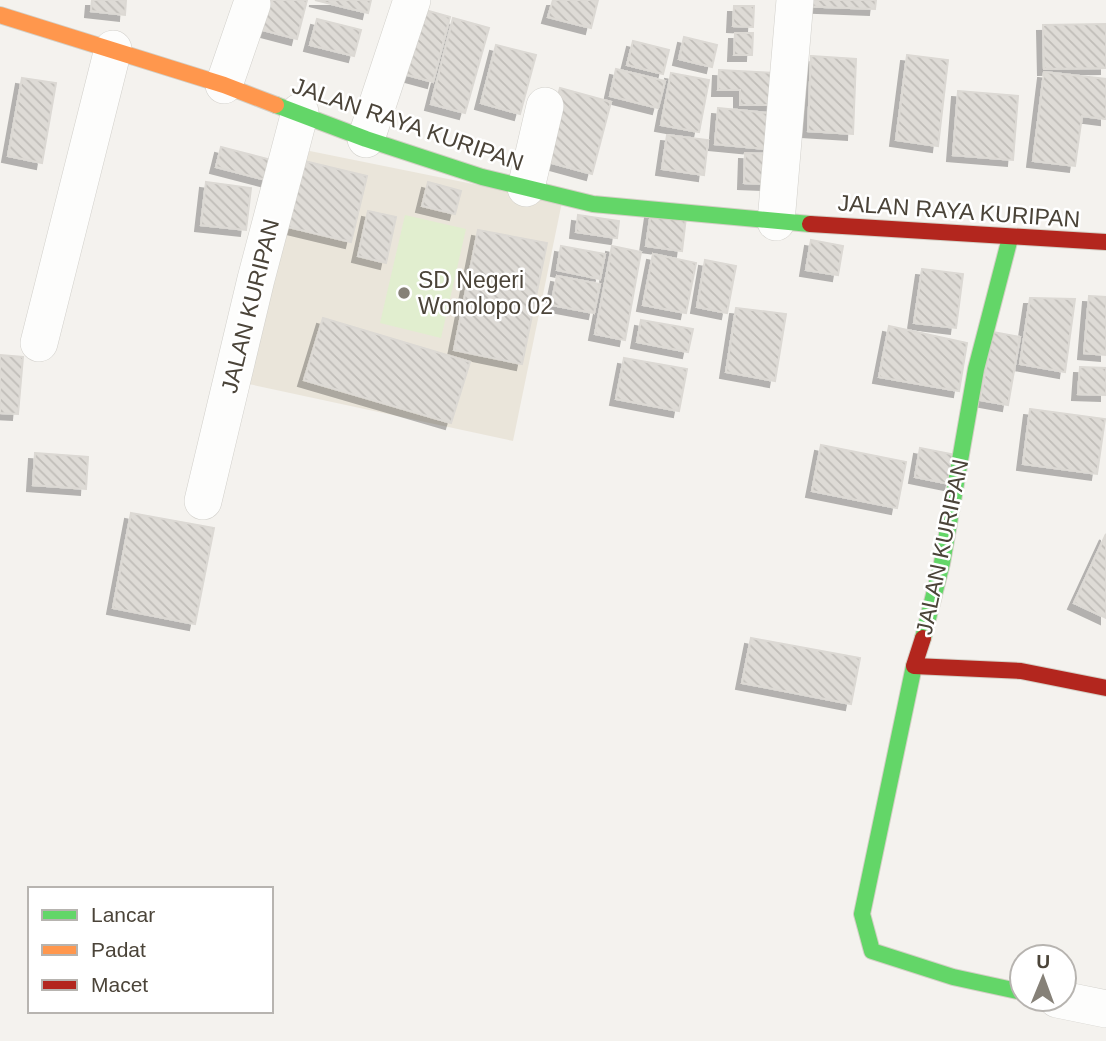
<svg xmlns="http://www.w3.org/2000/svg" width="1106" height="1041" font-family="Helvetica,sans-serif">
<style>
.education{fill:#eae5da}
.garden{fill:#e1eecf}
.building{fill:url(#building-back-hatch);stroke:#dcd9d4;stroke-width:2;filter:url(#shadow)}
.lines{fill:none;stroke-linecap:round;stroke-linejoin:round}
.street-casing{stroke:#d2d0cb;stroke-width:38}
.fast-casing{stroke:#d3cfc5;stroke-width:18}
.slow-casing{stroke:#d3cfc5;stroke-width:18}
.jam-casing{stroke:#d3cfc5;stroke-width:18}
.street{stroke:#fdfdfc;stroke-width:37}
.fast{stroke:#63d668;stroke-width:16}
.slow{stroke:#ff974d;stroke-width:16}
.jam{stroke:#b3261e;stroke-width:16}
.poi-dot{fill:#868178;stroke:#fff;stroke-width:2.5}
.labels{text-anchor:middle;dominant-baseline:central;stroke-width:5;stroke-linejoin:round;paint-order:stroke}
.street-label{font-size:23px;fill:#4b4439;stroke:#fff}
.poi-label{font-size:23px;fill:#4b4439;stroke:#fff;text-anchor:start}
</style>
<defs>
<pattern id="building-back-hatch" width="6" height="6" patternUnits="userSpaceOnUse" patternTransform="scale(1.75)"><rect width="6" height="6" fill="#dedbd6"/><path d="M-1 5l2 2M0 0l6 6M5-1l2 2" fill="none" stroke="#c0bdb8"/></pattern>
<filter id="shadow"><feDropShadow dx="-6" dy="6" stdDeviation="0" flood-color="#0004"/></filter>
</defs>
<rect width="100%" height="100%" fill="#f4f2ee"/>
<path class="education" d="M295,148L562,202L513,441L244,383Z"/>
<path class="garden" d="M405,215L466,229L441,338L380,323Z"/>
<path class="building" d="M92,0H126L125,15L91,11Z
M267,0H307L297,39L259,29Z
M315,0H371L368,13Z
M553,0H598L591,28L548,17Z
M799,0H876L875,9L798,6Z
M734,6H754L753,27L733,26Z
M418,8L450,17L433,82L400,73Z
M453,18L489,28L465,113L431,104Z
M317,19L361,30L354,56L310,45Z
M1106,24V68L1044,69L1043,25Z
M735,33H753L752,55H734Z
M684,37L717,45L712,67L679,59Z
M633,41L669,50L663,74L627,65Z
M496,45L536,55L520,114L481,103Z
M907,55L948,60L938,146L896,140Z
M811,56L856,59L853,134L808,131Z
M616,69L665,81L658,108L610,96Z
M719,70L774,73L773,105H740V90H718Z
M1044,72L1106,79V119L1082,116L1075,166L1033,161Z
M671,73L709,80L699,132L661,125Z
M22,78L56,83L42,163L8,156Z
M560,88L611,102L592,174L541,160Z
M958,91L1018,96L1013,160L953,155Z
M718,108L778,114L775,150L715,144Z
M667,135L708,140L704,175L662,169Z
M221,147L275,161L270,181L216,167Z
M745,153L768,154L767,184L744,183Z
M300,160L367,176L351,242L284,226Z
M206,182L251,188L246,230L201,225Z
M428,182L461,191L455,214L422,206Z
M368,211L396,217L386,263L358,256Z
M651,212L686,217L682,251L646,246Z
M578,215L619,221L617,238L576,232Z
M478,230L547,243L522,364L454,350Z
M811,240L843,246L838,275L806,270Z
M561,246L605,254L600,279L557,270Z
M612,246L641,252L625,340L595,334Z
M653,254L696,263L686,313L643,305Z
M705,260L736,266L727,313L697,307Z
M922,269L963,274L956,328L914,323Z
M557,276L600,284L594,313L551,305Z
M1089,296L1106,297V355L1084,353Z
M1030,298L1075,299L1065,372L1020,364Z
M736,308L786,314L775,381L726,372Z
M323,318L470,362L451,423L304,380Z
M641,320L693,329L688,352L637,342Z
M889,326L967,343L959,391L879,377Z
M993,332L1020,337L1008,405L980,400Z
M0,355L23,357L18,414L0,413Z
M624,358L687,369L679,411L616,399Z
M1080,367L1106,368V395L1078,394Z
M1030,409L1105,419L1097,474L1023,464Z
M821,445L906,462L897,508L812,491Z
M920,448L956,455L950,484L915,477Z
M35,453L88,457L86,489L33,485Z
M131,513L214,528L195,624L113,608Z
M1106,534V618L1074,603Z
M751,638L860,658L851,704L742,683Z"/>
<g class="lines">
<defs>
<path id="street" d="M224,85L252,4
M366,139L412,0
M526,188L545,106
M776,222L795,0
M39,343L113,49
M203,501L256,279L300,112
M1057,999L1106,1009"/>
<path id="fast" d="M276,105L366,139L482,177L593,204L810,224
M923,638L942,563L976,369L1010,238
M914,666L862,914L872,951L953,977L1022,992"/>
<path id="slow" d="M0,15L224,85L276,105"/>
<path id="jam" d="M810,224L1106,242
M923,638L914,666L1021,671L1106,688"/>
</defs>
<use href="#street" class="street-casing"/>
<use href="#fast" class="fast-casing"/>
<use href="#slow" class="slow-casing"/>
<use href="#jam" class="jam-casing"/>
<use href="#street" class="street"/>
<use href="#fast" class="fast"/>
<use href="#slow" class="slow"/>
<use href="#jam" class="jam"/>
</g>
<circle class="poi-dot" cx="404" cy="293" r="7"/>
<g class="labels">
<g class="street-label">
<text transform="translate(408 124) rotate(19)">JALAN RAYA KURIPAN</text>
<text transform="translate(959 211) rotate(4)">JALAN RAYA KURIPAN</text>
<text transform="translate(250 306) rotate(-76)">JALAN KURIPAN</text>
<text transform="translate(942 547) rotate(-78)">JALAN KURIPAN</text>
</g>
<g class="poi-label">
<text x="418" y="280">SD Negeri<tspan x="418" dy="26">Wonolopo 02</tspan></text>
</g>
</g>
<rect x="28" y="887" width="245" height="126" fill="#ffffff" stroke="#b7b4b0" stroke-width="2"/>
<rect x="42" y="910" width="35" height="10" fill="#63d668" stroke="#b7b4b0" stroke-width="2"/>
<text x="91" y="922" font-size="21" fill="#4b4439">Lancar</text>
<rect x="42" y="945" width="35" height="10" fill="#ff974d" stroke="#b7b4b0" stroke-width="2"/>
<text x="91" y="957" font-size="21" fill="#4b4439">Padat</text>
<rect x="42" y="980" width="35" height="10" fill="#b3261e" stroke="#b7b4b0" stroke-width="2"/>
<text x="91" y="992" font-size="21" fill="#4b4439">Macet</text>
<g transform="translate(1043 978) rotate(1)"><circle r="33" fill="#ffffff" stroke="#b7b4b0" stroke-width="2"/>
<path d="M0-5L12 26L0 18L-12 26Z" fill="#868178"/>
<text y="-10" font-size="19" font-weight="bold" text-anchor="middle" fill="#4b4439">U</text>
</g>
</svg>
